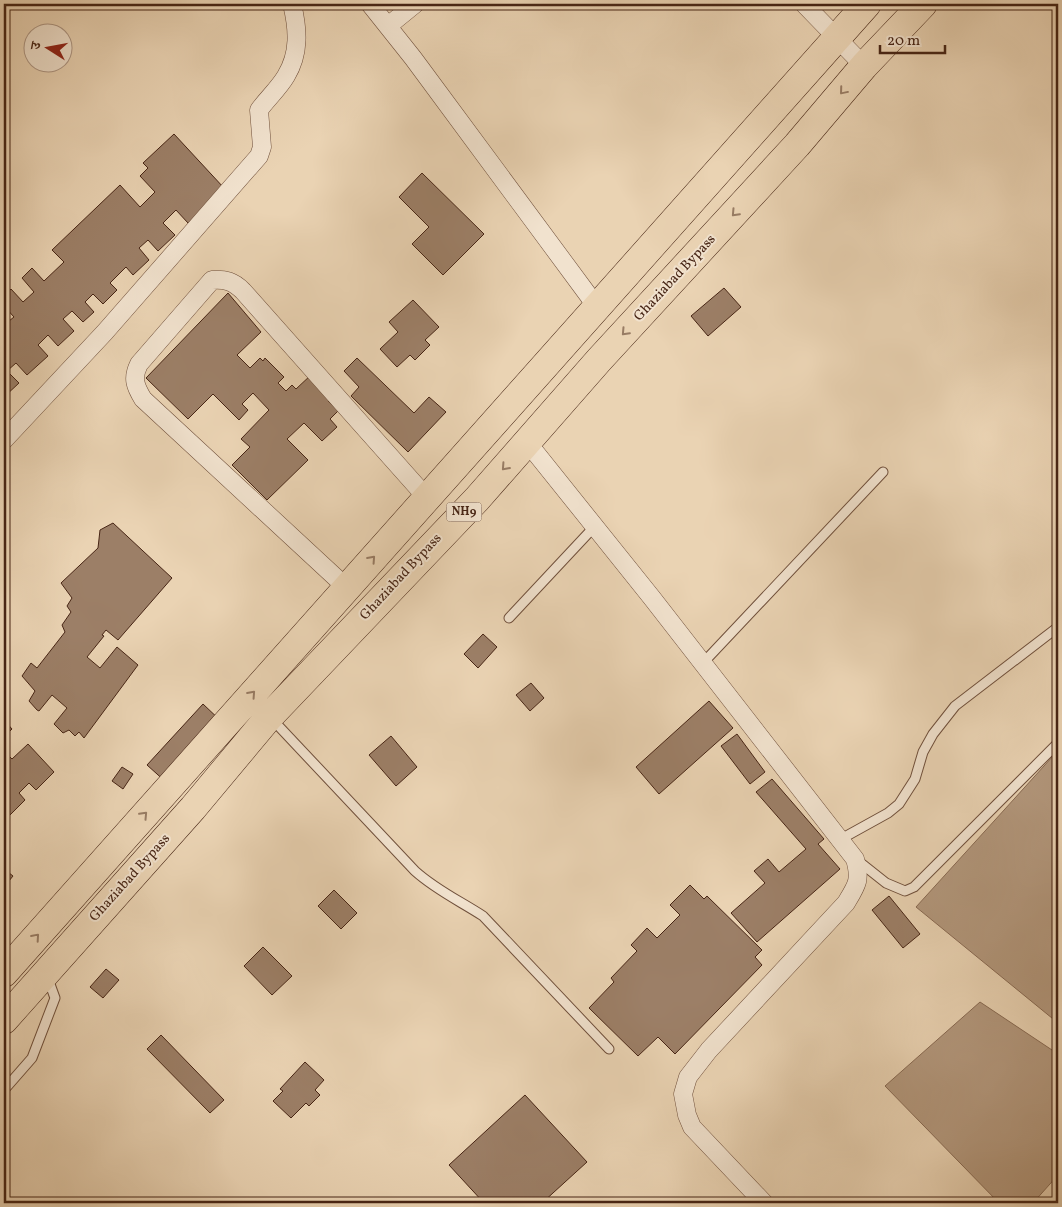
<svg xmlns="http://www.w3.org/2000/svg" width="1062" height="1207" font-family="Vollkorn,'Noto Serif Devanagari',serif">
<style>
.water{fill:#b3987d;stroke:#886a53}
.building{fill:#9c7f67;stroke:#472515}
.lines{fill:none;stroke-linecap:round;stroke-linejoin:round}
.service-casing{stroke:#70503c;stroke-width:11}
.minor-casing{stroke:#70503c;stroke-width:19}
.trunk-casing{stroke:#472515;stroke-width:29}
.service{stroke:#f1e2ce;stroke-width:9}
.minor{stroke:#f1e2ce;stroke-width:18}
.trunk{stroke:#ead3b3;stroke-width:28}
.oneway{stroke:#987c64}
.labels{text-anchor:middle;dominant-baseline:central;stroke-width:4;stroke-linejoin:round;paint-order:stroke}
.shield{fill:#f1e2ce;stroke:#7a5e4c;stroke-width:1}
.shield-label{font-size:12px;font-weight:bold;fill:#472515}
.street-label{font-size:14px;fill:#472515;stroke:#f1e2ce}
</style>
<rect width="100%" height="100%" fill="#ead3b3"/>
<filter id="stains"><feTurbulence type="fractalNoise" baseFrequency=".004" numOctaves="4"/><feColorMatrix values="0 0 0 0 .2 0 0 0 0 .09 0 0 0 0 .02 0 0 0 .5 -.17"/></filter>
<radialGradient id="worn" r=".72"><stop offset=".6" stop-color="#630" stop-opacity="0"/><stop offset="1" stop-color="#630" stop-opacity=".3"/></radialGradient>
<path class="water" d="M1054,755L1058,759V1023L916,907Z
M980,1002L1058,1054V1175L1033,1203H999L885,1086Z"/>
<path class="building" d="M174,134L224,188L188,223L176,210L163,223L175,235L158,251L148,240L139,248L149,260L133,275L126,267L110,283L117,290L103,304L93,294L85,302L94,312L83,322L72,311L63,319L74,331L58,346L48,335L38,345L48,356L27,375L16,363L7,371L19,383L4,397V325L14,317L4,306V296L11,289L23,302L34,292L22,278L32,268L44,281L64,262L52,250L120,185L140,207L155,192L140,176L148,168L143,163Z
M422,173L484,234L443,275L412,244L429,227L399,197Z
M724,288L741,307L708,336L691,316Z
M228,293L261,332L237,355L250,368L260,358L263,361L265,358L284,377L278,383L286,391L292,385L296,389L312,374L334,396L328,401L338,411L330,419L337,427L322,441L304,423L287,439L308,460L267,500L232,465L250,447L241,439L269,410L253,393L242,404L248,410L239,420L213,394L188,419L146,378Z
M413,300L439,327L425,340L430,345L415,360L410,355L397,367L380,349L398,332L389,322Z
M357,358L414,413L429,397L446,412L408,452L351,396L359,387L344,371Z
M113,523L172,578L118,640L106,630L102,635L104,636L87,657L100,668L117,647L138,665L84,738L79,732L75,736L69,730L63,733L54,724L67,708L52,695L39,711L37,710L29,701L35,691L22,676L31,663L37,668L65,632L62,625L71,612L67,606L72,598L61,583L98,548L100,530Z
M483,634L497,647L478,668L464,654Z
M531,683L544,698L530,711L516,695Z
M709,701L733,728L659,794L636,767Z
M203,704L223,723L167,783L147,765Z
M4,720L12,729L4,737Z
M737,734L765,772L750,784L721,746Z
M391,736L417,767L396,786L369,755Z
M28,744L54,772L36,790L29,783L19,793L25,800L4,821V751L12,759Z
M122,767L133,774L123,789L112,781Z
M772,779L824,839L818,844L840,869L757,942L731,913L765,883L754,871L768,859L779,872L806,849L756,792Z
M4,869L13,876L4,887Z
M690,885L704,899L707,896L762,950L755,957L762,965L675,1054L658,1037L638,1056L589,1008L614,982L611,978L637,951L631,945L647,928L657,938L680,915L670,905Z
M334,890L357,913L341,929L318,906Z
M889,896L920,934L903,948L872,910Z
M263,947L292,976L272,995L244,966Z
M106,969L119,980L103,998L90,987Z
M161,1035L224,1100L210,1113L147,1049Z
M305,1062L324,1080L315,1090L320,1095L309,1106L306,1103L291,1118L273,1101L283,1091L280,1089Z
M525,1095L587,1162L542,1203H484L449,1165Z"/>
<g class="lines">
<defs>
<path id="service" d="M509,618L595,526
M703,663L883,472
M271,718L415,871C436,890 460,901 483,916L609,1049
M841,839L888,813L899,804L915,779L923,752L933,734L955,706L1058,627
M857,860L886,883L905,891L914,887L1058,743
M4,1090L32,1058L55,998L47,976"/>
<path id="minor" d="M370,4L413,58L597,307
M804,4L864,66
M388,26L415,4
M4,440L105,332L259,156L262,147L259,110C267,99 279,88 286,76C300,53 298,29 292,4
M527,442L652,598L855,859C861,880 857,885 846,903L709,1050L688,1077L683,1094L687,1115L692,1127L764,1203
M347,588L143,399C135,386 132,378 139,364L212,280C225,279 233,281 243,291L427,498"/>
<path id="trunk" d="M4,973L867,4
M4,1020L193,808L269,717L477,499L599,360L797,145L864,66L923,4"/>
</defs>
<use href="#service" class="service-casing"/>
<use href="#minor" class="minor-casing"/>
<use href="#trunk" class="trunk-casing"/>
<use href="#service" class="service"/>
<use href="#minor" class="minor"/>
<use href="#trunk" class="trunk"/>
</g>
<defs><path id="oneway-chevron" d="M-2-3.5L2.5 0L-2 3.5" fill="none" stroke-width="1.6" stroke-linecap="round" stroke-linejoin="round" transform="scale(1.25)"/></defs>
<g class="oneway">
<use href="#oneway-chevron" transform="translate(843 91) rotate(130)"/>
<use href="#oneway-chevron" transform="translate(735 213) rotate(133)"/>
<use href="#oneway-chevron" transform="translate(625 332) rotate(133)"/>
<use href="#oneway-chevron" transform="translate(505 467) rotate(132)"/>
<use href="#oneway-chevron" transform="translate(372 559) rotate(-48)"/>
<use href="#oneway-chevron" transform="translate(252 694) rotate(-48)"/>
<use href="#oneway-chevron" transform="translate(144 815) rotate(-47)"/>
<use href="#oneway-chevron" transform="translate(36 937) rotate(-49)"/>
</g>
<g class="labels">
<rect class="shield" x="446.5" y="502.5" width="35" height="19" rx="4"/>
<g class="shield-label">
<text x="464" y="512">NH9</text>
</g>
<g class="street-label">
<text transform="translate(675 278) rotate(-47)">Ghaziabad Bypass</text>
<text transform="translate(401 577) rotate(-47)">Ghaziabad Bypass</text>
<text transform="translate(130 878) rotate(-48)">Ghaziabad Bypass</text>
</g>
</g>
<rect width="1062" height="1207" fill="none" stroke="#ead3b3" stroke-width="20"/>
<rect x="5" y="5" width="1052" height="1197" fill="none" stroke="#472515" stroke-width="2.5"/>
<rect x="10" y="10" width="1042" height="1187" fill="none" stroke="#472515"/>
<g transform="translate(48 48) rotate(281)"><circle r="24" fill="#f1e2ce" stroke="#ad9684"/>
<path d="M0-4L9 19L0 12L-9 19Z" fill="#8f2418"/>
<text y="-8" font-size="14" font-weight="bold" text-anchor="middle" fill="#472515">उ</text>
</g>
<path d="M880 45v8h65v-8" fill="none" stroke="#472515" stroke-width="2.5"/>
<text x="887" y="45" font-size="15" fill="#472515" stroke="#f1e2ce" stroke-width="4" paint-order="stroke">20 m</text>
<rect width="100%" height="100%" filter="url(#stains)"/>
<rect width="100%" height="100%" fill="url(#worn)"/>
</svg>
